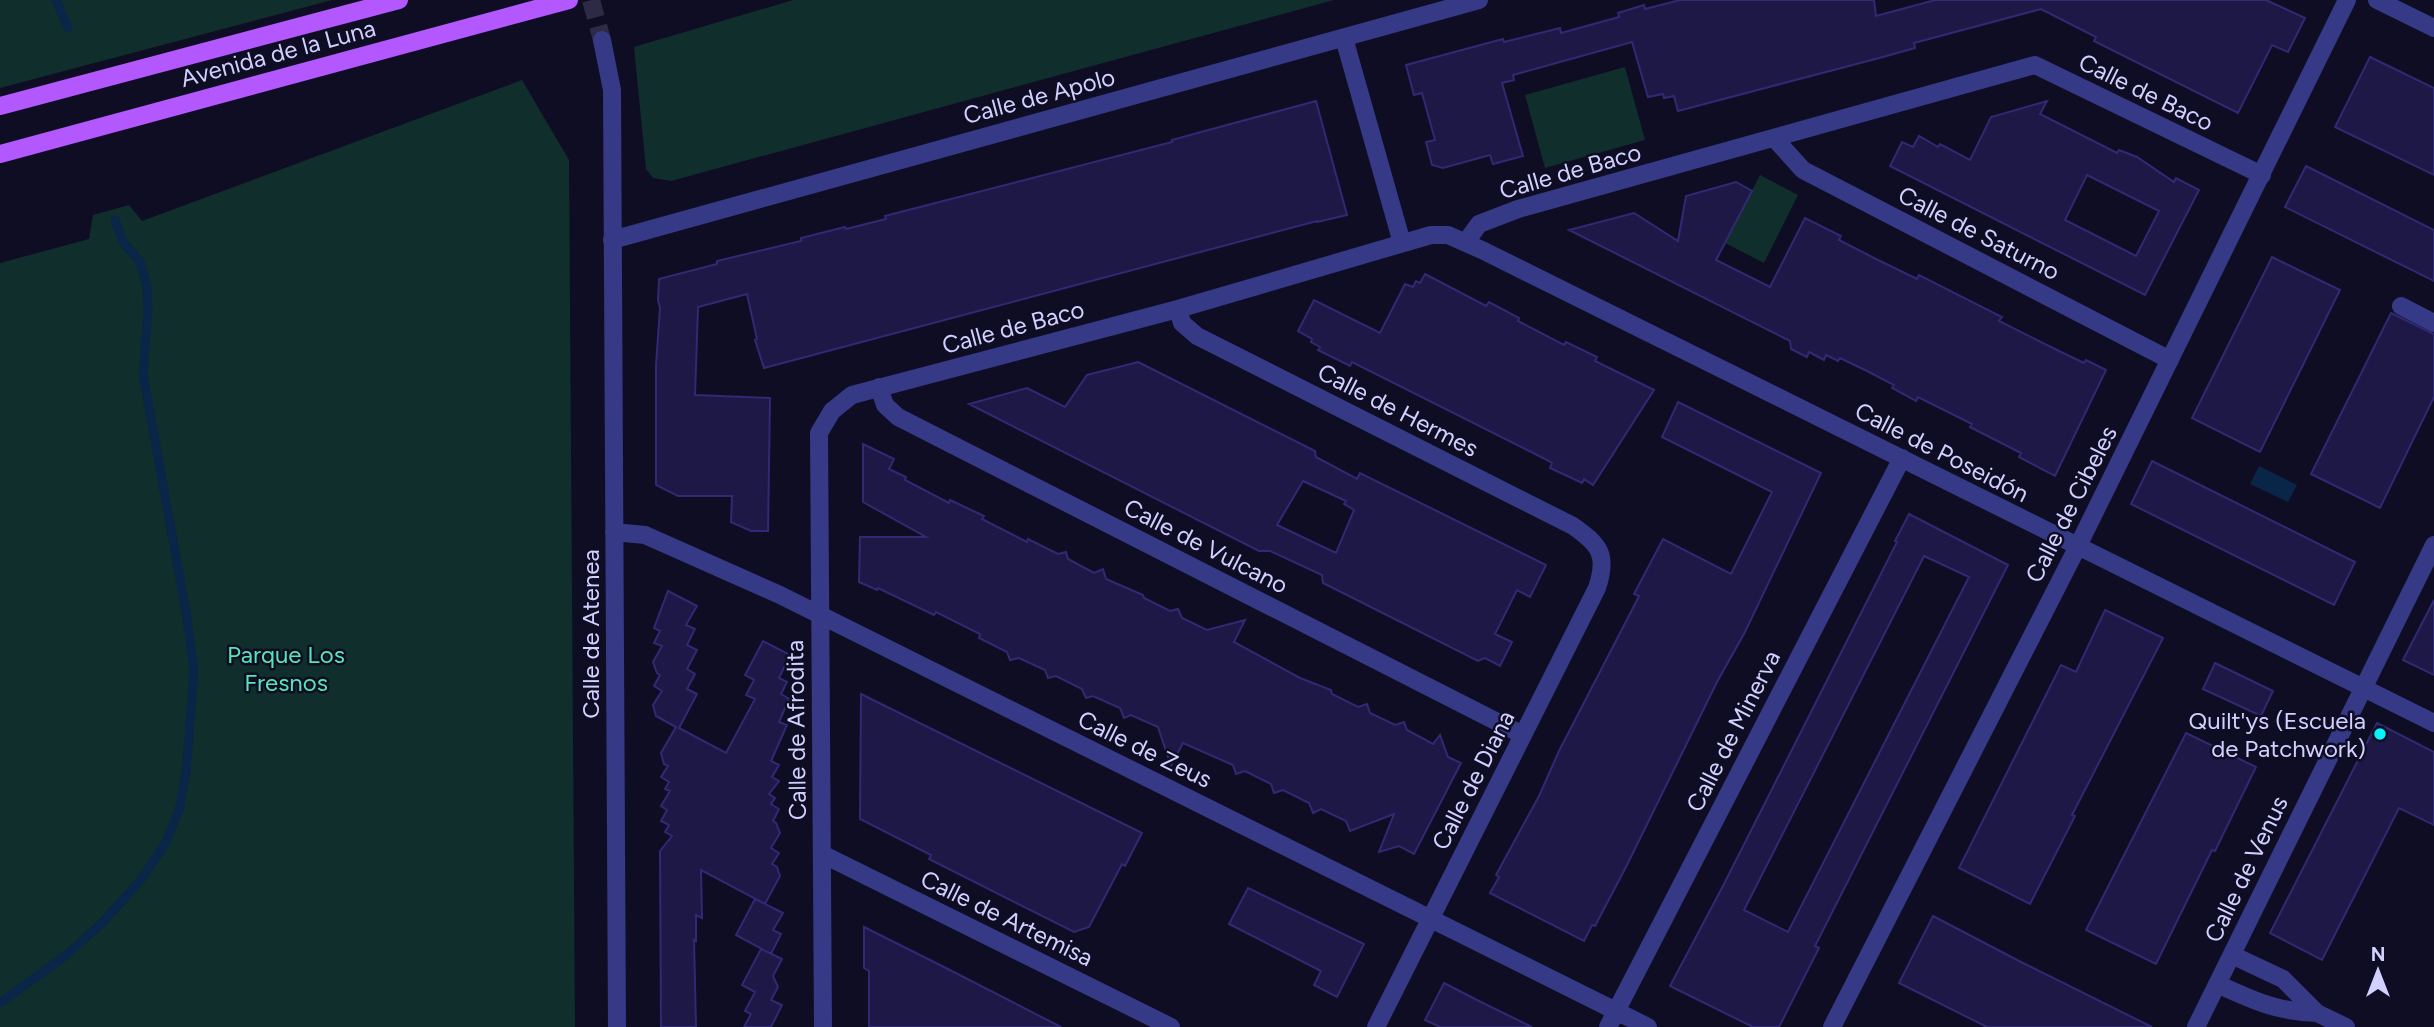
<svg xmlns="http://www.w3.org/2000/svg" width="2434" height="1027" font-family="Figtree,sans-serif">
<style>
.green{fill:#102e2b}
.water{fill:#092547}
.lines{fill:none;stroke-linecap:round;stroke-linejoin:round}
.stream{stroke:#092547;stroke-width:9}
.building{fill:#1e1846;stroke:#312973;stroke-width:2;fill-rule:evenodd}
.minor-tunnel{stroke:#2c2a45;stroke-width:18;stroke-dasharray:18 9;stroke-linecap:butt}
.minor{stroke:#353986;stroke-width:18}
.major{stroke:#b357ff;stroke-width:18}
.poi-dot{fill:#00f6fb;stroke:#0f0d24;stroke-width:2.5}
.labels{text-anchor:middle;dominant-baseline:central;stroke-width:5;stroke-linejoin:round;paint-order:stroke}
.street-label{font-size:24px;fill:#d1d0ff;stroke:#0f0d24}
.park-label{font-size:24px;fill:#55e6b6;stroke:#0f0d24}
.poi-label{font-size:24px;fill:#d1d0ff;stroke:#0f0d24;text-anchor:end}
</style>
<rect width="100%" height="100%" fill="#0f0d24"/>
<path class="green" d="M0,0H332L0,88Z
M793,0H1334L671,181L653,178L646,169L634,47Z
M1625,67L1645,140L1545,168L1525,95Z
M522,80L569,160L575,1027H0V263L89,239L93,215L129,205L142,221Z
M1760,175L1798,195L1764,263L1725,243Z"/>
<path class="water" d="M2259,466L2297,485L2288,502L2250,484Z"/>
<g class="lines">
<path class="stream" d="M56,0L68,28
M0,1003L65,956L102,923L139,882L165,844L179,810L186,772L194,672L187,618L143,374L148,311L147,287L140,262L123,242L115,220"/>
</g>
<path class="building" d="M1680,0H1874L1876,16L1935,0H2266L2305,18L2288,52L2272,45L2238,113L2094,41L2096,37L2041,9L1914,43L1915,48L1883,57L1678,111L1674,96L1664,98L1663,94L1648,97L1632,42L1513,75L1514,80L1502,83L1523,156L1493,164L1490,155L1443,168L1432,165L1426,142L1435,140L1422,93L1414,95L1406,65L1503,39L1504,42L1560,28L1561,33L1619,17L1618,13L1644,5L1645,9Z
M2370,57L2434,88V175L2335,127Z
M1316,101L1347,215L1317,222V221L764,368L755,340L757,339L747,294L698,307L695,395L770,398L768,531H751L731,522L732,496H678L656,485V365L660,308L658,300L659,279L717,264V261L801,241V238L845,227L846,229L886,219L885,216L1172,142V140L1201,132Z
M2047,101L2040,114L2117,153L2119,150L2137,157L2174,182L2176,178L2199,190L2145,295L1890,166L1902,142L1913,147L1919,136L1938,147L1940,144L1970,160L1991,117ZM2087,175L2159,211L2136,256L2065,220Z
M2306,166L2434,230V281L2285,207Z
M1736,182L1752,191L1716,260L1770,287L1805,218L1841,236L1839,240L1878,260L1917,279L1919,275L2002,317L1999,321L2061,352L2084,363L2086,360L2106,370L2055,476L2019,457L2021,453L1970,427L1972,424L1918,397L1916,401L1892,388L1894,385L1867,371L1840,358L1838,361L1826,355L1824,360L1809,352L1807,357L1791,349L1790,341L1569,230L1634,213L1678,241L1686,196Z
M2272,257L2340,290L2260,452L2192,418Z
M1425,274L1486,306L1489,302L1519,318L1518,321L1564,345L1566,342L1597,357L1595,361L1654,390L1593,485L1584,479L1582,483L1550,468L1552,463L1543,458L1352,362L1350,366L1318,350L1320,347L1311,342L1312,339L1298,331L1314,300L1380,333L1405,284L1413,287L1416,281L1420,283Z
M2391,313L2434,334V397L2380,508L2311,474Z
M1138,362L1315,451L1316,457L1357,479L1360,473L1546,565L1530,597L1517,590L1495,634L1512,642L1500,666L1485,658L1478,661L1323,583L1322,575L1270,551H1259L969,404L1027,388L1065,407L1087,375ZM1303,481L1346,501L1344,504L1354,510L1336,553L1277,525Z
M1678,402L1821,473L1745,632L1717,682L1627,865L1595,926L1592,925L1584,941L1490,893L1499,877L1496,875L1539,796L1559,751L1634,606L1639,596L1634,594L1663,539L1731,574L1772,492L1662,437Z
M863,444L894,459L889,469L906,477L905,480L949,503L950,500L984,516L982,519L1027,542L1028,539L1058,554L1066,552L1068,559L1094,573L1103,569L1106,579L1143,595L1144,598L1170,611L1178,609L1182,618L1207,630L1245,620L1234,642L1300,678L1331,690L1332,694L1358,707L1367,704L1370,713L1395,725L1404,722L1407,730L1433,744L1440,735L1448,757L1461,763L1414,854L1399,846L1379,852L1394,814L1350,831L1346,821L1321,809L1313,813L1309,803L1283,790L1274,793L1271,784L1245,771L1236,774L1233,765L1183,743L1171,766L1158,727L1131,715L1124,718L1120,708L1093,696L1086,698L1082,689L1056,676L1048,678L1045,670L1019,658L1010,660L1007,652L979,638L980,634L936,612L934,615L878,588L877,590L859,582L860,537H926L863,502Z
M2152,461L2355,562L2334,605L2131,504Z
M1909,514L2008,565L1815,946L1819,948L1779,1027H1753L1670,986L1724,884L1897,542L1895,541ZM1924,556L1969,577L1788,932L1744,910Z
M668,591L697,606L686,625L695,629L687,645L697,650L687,669L695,674L687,689L697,694L679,728L726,753L755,699L746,695L754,680L745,675L763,641L790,655L779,678L787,682L781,694L789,699L779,722L787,725L771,761L779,765L772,777L779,781L769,794L775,798L771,804L779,809L773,821L776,823L780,833L771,848L779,853L772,864L777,867L780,876L765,904L701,870L702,918L696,915V941L694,940L696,1027H661L660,851L672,836L665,832L669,825L661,821L667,810L661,806L670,791L665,789L669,782L661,777L668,766L664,764L661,753L676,727L656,716L653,705L662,691L654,686L660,675L657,673L653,662L662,646L654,643L660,631L654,628Z
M2434,600V675L2403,660Z
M2105,610L2163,638L2072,815L2075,816L2030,904L1959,868L2061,665L2076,672Z
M2215,663L2273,691L2261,716L2203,689Z
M861,694L1142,833L1125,866L1122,864L1089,927L1074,932L929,859L931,855L860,819Z
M2377,723L2434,752V825L2399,808L2322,960L2270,933Z
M2186,733L2256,767L2215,851L2212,850L2156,964L2086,930Z
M1248,888L1364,944L1337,997L1314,985L1321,971L1229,924Z
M755,899L783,913L773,930L781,934L771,954L736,935Z
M1933,916L2019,961L2152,1027H1987L1899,983Z
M864,927L942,966L1061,1027H869V971L864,968Z
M761,949L782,959L773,976L778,987L771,1000L782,1005L771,1027H744L751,1014L745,1011L755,992L742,985Z
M1444,983L1477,1000L1532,1027H1440L1425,1020Z"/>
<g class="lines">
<path class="minor-tunnel" d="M591,0L602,40"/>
<path class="minor" d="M2377,0L2434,28
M1344,38L1402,243
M602,40L612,90L617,1027
M1775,139L1803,170L2170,360
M612,240L1479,0
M1466,242L1479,224L1518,209L2035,65L2262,175
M2401,306L2434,323
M1178,309L1182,323L1197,336L1573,526C1600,545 1608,555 1597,588L1376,1027
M879,387L885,405L898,417L1523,735
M614,532L645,535L780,595L1648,1027
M822,854L1171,1027
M2232,955L2283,979L2317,1013L2346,1027
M2217,984C2255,1001 2274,1011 2317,1013
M823,1027L819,433L832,411L852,395L1178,309L1431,235H1448L1484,251L2434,723
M1608,1027L1902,458
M1832,1027L2078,546L2347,0
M2196,1027L2434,545"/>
<path class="major" d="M0,106L399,0
M0,154L569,0"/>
</g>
<circle class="poi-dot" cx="2380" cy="734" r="7"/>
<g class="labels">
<g class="street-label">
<text transform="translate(278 53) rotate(-15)">Avenida de la Luna</text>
<text transform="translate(2146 92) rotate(26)">Calle de Baco</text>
<text transform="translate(1039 96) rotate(-15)">Calle de Apolo</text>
<text transform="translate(1570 171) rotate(-16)">Calle de Baco</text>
<text transform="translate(1979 233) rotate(27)">Calle de Saturno</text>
<text transform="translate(1013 327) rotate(-15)">Calle de Baco</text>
<text transform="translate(1398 410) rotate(27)">Calle de Hermes</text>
<text transform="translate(1942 452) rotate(27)">Calle de Poseidón</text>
<text transform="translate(2071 504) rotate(-63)">Calle de Cibeles</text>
<text transform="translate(1206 546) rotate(27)">Calle de Vulcano</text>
<text transform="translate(590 634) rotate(-90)">Calle de Atenea</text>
<text transform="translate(796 730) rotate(-91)">Calle de Afrodita</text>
<text transform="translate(1733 731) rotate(-63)">Calle de Minerva</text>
<text transform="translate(1145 749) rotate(26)">Calle de Zeus</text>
<text transform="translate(1473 780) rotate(-63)">Calle de Diana</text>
<text transform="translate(2246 869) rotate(-64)">Calle de Venus</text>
<text transform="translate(1007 918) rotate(26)">Calle de Artemisa</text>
</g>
<g class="park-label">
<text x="286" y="654">Parque Los<tspan x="286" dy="28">Fresnos</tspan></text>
</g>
<g class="poi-label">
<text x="2366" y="720">Quilt'ys (Escuela<tspan x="2366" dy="28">de Patchwork)</tspan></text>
</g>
</g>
<g transform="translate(2378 971)" stroke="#0f0d24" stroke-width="5" paint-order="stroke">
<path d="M0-5L12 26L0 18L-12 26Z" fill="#d1d0ff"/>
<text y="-10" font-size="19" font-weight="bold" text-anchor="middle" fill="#d1d0ff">N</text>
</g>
</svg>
